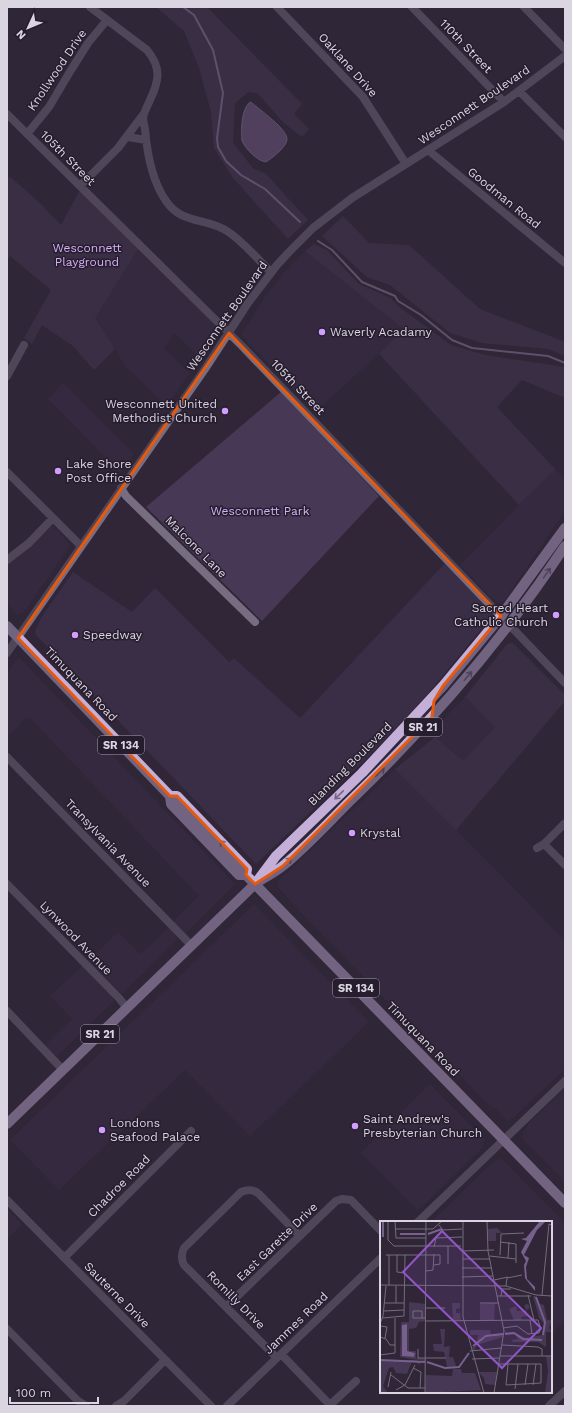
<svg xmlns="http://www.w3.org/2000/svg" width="572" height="1413" font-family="'Work Sans',sans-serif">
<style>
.built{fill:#3a2e46}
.green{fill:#473855}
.water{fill:#78608d;stroke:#9683a6}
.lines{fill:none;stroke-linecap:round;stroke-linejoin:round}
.stream{stroke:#9683a6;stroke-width:2}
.minor{stroke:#776d81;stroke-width:8}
.major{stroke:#c4afd9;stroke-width:10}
.oneway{stroke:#756684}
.marked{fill:none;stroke:#e8590c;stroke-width:3;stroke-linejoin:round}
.poi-dot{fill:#d19dfe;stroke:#261d2e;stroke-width:1.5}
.labels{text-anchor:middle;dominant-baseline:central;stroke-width:3;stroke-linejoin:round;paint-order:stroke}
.shield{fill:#261d2e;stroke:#a59eab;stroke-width:1}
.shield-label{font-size:11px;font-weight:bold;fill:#dbd5e1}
.street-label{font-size:12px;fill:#dbd5e1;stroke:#261d2e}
.park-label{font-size:12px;fill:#d6b1f7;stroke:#261d2e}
.poi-label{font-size:12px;fill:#dbd5e1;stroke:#261d2e;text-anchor:start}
.inset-river{fill:none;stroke:#78608d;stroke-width:2}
.inset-road{fill:none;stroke:#746c7c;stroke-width:1}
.view{fill:#9356c8;fill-opacity:0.15;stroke:#9356c8;stroke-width:2}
.inset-edge{fill:none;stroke:#dbd5e1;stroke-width:2}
</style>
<rect width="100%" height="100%" fill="#302638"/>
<path class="built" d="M139,248L219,329L200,358L175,333L164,348L190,373L166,406L126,367L95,318Z
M305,251L405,329L379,354L315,412L241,335L265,297L282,275Z
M63,382L134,454L121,473L48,399Z
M555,469L565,480V511L504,601L499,603L489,596L460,565Z
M49,526H54L69,544V547L24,612L19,614H16L7,604V564L17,558L29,547Z
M446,562L484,603L492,616L426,696L367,758L256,864L36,635L35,631L42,616L73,572L132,612L155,588L229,662L234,658L300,718Z
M20,658L235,884L186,933L173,922L199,896L30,718H24L21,722V723L7,737V673L17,659Z
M465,697L495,727L463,761L430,733Z
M395,769L500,874L565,941V1069L512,1119L507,1121L495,1108H492L301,913L279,888L277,882Z
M253,905H255L369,1022L250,1136L185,1070L59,1190L10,1140Z
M169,927L178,939L122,994L87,962L118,932L141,954Z
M83,965L112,995L115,1000L57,1056L52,1054L44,1046L72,1019L50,996Z
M430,1084L485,1140L482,1148L418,1211L361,1153Z
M565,1088V1182L522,1138L523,1132L530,1122Z
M498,1159L503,1160L565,1223V1320L551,1334V1222H431L494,1161Z
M7,1209L22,1224L7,1239Z"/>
<path class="green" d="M156,7H207L302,104L294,114L309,129L302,137L284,123L257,93L248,92L235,103L233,143L253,168L266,174L308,220L288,239L233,178L214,148L211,112L199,68L184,31Z
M9,176L40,203L61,225L80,190L139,248L95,318L115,349L94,370L73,346L42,325L32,344L24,338L51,290L10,256L7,260V180Z
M343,216L369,243L409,245L480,309L565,342V356L548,349L482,343L450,333L390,285L367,277L322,236Z
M314,244L327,250L359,284L391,298L398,306L451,345L485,355L565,367V398L522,380L497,407L555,469L519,505L379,354L404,329L305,251Z
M281,392L379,496L262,621L146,507Z
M513,643L565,695V701L456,830L395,769L435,737L463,761L495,727L465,697L507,644Z"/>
<path class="water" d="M250,102L252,103C260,110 287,129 287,139C287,147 272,158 266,162C257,161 246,149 242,141C241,130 241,110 250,102Z"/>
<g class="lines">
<path class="stream" d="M183,7L194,15L213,50L223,93L217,138L218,147L226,161L241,175L265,189L300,222
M318,241L332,250L362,282L395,296L398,301L421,315L452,340L472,348L548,356L565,363"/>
<path class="minor" d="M90,7L147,50C162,68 159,81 150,100C148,105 145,110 144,114C142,118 144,125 145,129C147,153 152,181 166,201C182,225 206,217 227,231C244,242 257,259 271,272
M277,7L363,97L406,164
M412,7L504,102
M524,7L565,49
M519,91L565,137
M7,114L242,346L565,683
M27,134L49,107L71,70L88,43L107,20
M128,137L146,140
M428,150L565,263
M80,186L118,148L143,115
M7,376L24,345
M7,472L81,546
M121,488L126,496L255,622
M7,560L29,543L53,518
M7,653L205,369L248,303L277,265L289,252L313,228L352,198L504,102L565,56
M7,757L192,946
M544,844L565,865
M537,848L544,844L564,824
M7,884L119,998L127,1008
M7,1011L63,1070
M7,1200L211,1406
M418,1222L565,1081
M64,1258L191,1131
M226,1307L336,1201L342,1199L351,1200L381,1231
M7,1329L78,1401L86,1406
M281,1354L331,1406
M277,1358L184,1265C181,1259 181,1254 184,1248L241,1192C248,1189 253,1189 259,1194L300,1236
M330,1405L356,1381
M116,1406L124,1401L165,1360
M227,1406L381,1258
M549,1406L565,1391"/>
<path class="major" d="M7,626L170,796L171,804L239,875H246L565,1203
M170,796H177L247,869L246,875
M261,880C269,875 277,871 284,865C307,846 328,823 349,802C430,724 503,640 565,546
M7,1124L255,884L276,856L362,773L443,686L501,616L565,528"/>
</g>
<defs><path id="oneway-shaft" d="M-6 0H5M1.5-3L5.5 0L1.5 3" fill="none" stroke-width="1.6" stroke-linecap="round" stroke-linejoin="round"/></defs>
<g class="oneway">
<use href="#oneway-shaft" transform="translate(547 573) rotate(-55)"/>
<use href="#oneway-shaft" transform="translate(468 676) rotate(-50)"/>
<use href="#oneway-shaft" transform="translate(380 772) rotate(-44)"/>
<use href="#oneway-shaft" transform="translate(339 795) rotate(136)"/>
<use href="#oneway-shaft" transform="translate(224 845) rotate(-134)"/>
<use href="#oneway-shaft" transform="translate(287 862) rotate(-42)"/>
</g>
<path d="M0 0H572V1413H0ZM229,333L501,616L443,686L434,701L432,717L283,866L255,884L246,875L247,869L177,796H170L18,638Z" fill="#302638" fill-opacity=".55" fill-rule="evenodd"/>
<path class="marked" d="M229,333L501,616L443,686L434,701L432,717L283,866L255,884L246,875L247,869L177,796H170L18,638Z"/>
<g class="poi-dot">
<circle cx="322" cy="332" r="4"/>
<circle cx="225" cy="411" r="4"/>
<circle cx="58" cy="471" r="4"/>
<circle cx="556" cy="615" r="4"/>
<circle cx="75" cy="635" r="4"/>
<circle cx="352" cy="833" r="4"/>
<circle cx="355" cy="1126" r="4"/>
<circle cx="102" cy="1130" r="4"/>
</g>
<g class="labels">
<g class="shield">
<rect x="404" y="718" width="38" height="18" rx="3"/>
<rect x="98" y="736" width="46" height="18" rx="3"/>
<rect x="333" y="979" width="46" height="18" rx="3"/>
<rect x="81" y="1025" width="38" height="18" rx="3"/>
</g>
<g class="shield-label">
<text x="423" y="727">SR 21</text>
<text x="121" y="745">SR 134</text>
<text x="356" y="988">SR 134</text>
<text x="100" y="1034">SR 21</text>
</g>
<g class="street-label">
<text transform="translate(466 46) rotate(46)">110th Street</text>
<text transform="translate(348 65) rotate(48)">Oaklane Drive</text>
<text transform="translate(57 70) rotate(-56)">Knollwood Drive</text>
<text transform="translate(474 105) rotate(-34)">Wesconnett Boulevard</text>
<text transform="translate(68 158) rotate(45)">105th Street</text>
<text transform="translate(504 198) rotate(39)">Goodman Road</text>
<text transform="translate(227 316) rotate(-55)">Wesconnett Boulevard</text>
<text transform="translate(298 387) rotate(46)">105th Street</text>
<text transform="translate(196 547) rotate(45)">Malcone Lane</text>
<text transform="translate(81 684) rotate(46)">Timuquana Road</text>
<text transform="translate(350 764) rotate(-45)">Blanding Boulevard</text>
<text transform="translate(108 843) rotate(46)">Transylvania Avenue</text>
<text transform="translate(76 938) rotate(46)">Lynwood Avenue</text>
<text transform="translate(423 1039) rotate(46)">Timuquana Road</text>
<text transform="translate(119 1186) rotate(-45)">Chadroe Road</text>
<text transform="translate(277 1242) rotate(-44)">East Garette Drive</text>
<text transform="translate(117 1295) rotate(45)">Sauterne Drive</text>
<text transform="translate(236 1300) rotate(45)">Romilly Drive</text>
<text transform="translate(296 1323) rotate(-44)">Jammes Road</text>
</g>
<g class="park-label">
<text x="87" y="248">Wesconnett<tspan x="87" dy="14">Playground</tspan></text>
<text x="260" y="511">Wesconnett Park</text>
</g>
<g class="poi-label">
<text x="330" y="332">Waverly Acadamy</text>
<text x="217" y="404" text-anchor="end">Wesconnett United<tspan x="217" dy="14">Methodist Church</tspan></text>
<text x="66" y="464">Lake Shore<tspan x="66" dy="14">Post Office</tspan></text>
<text x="548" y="608" text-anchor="end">Sacred Heart<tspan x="548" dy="14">Catholic Church</tspan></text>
<text x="83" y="635">Speedway</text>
<text x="360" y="833">Krystal</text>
<text x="363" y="1119">Saint Andrew's<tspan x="363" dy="14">Presbyterian Church</tspan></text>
<text x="110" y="1123">Londons<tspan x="110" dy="14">Seafood Palace</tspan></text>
</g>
</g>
<g transform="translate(380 1221)">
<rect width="172" height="172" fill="#302638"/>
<path d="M117,7L122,12H116V20H108V8ZM153,75H156L158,82L164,84L167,99H172L169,107L172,111H166V126L158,121H133L131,119L138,118L135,113H125V111H133L146,117L162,114L164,103L159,97ZM29,81L46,83V100L39,101L36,107L29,108V130H36V137L45,138V140L20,136L21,101H29ZM27,103V130L35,132L34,136L22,135V104ZM72,82H80V87L76,88V92H80L81,99H73ZM115,82L114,100L100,99V83ZM148,83L150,87L146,89L148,95L141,96L142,99H134L129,88L136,85L137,90H142L146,89L144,84ZM60,108H65L64,126L70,125L69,136H73L76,145L67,146L64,131L54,130L53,123H62ZM90,109H110L111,113L123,111L106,115L95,123L99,114H90ZM123,113V116L97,124L95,129L91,128L96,123L107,116ZM166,135H170L172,143V172H165L168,150ZM33,139L39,140L41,144L32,140L27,153L16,152L13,146L9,147L3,165L8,172H0V140ZM73,148H81L82,152H95L101,169L45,172L46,154L72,155ZM98,151H117L115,164L105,163L104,157Z" fill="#473855" fill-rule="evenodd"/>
<path d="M160,0H166L157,9L144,34L149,37L146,46L147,58L155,66V70L145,57L144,44L146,40L141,31L147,20L141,18L146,17ZM27,103V130L35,132L34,136L22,135V104Z" fill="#78608d"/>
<path class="inset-river" d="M3,0V16M20,13H45M48,13L62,8M156,76L165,101L163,114M125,113L134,112L143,118L162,119M93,125L106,115L123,113M0,139L45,141M47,141L65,147L79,146L89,132"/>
<path class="inset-road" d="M8,0V19L14,25H81M15,0L16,17H46M83,0V96L104,172M107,0L108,30L124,110L114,172M59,4L63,9L82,8M15,8H53L62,0M120,21L136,23V42M68,25V43M54,26L56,17L82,16M82,30L114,29M6,34H47M9,34V64M17,34V51L25,52M47,34H60V43L54,44M120,34L121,13L144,12M110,35L136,38M128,37L129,21M83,38H110M82,47H112M46,50L53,49L54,33M82,56L113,55M114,59L128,56M0,64L126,65L156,74L172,75M126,65L127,57L142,54M148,74L154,99M162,74L169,3L172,4M117,75H151M121,75L122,68H131M4,82H24M16,82V65M100,82H118M46,87H65M4,90L24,89M3,97L24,95L25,34M42,97V90H33V97H46M150,99L152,113M46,100L158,99L161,108L159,112L148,113L137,105L123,107M0,103L3,95L6,65M0,105L7,106L5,117M0,116L6,118L10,124H15M122,124L158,126L162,128V135M38,128V137H66M90,130L121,127M0,134L15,132V97M120,135H172M92,138L119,137M119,143H161V162L126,164L128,143M33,147L41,151L40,167M11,154L28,167H45M145,164L148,143M153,164L156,143M8,166L11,151M135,168L138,143M16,169L25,164L35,144M45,172L46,0"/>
<path class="view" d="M62,10L161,107L122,147L23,51Z"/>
<rect width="172" height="172" class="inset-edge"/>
</g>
<rect width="572" height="1413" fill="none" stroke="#dbd5e1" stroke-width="16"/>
<g transform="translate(28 28) rotate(226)" stroke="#261d2e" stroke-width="3" paint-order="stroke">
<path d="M0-3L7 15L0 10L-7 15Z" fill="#dbd5e1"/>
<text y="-6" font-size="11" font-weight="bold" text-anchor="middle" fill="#dbd5e1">N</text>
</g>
<path d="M10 1397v6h88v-6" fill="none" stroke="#dbd5e1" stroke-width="2"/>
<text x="16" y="1397" font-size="12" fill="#dbd5e1" stroke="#261d2e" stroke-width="3" paint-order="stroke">100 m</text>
</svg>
